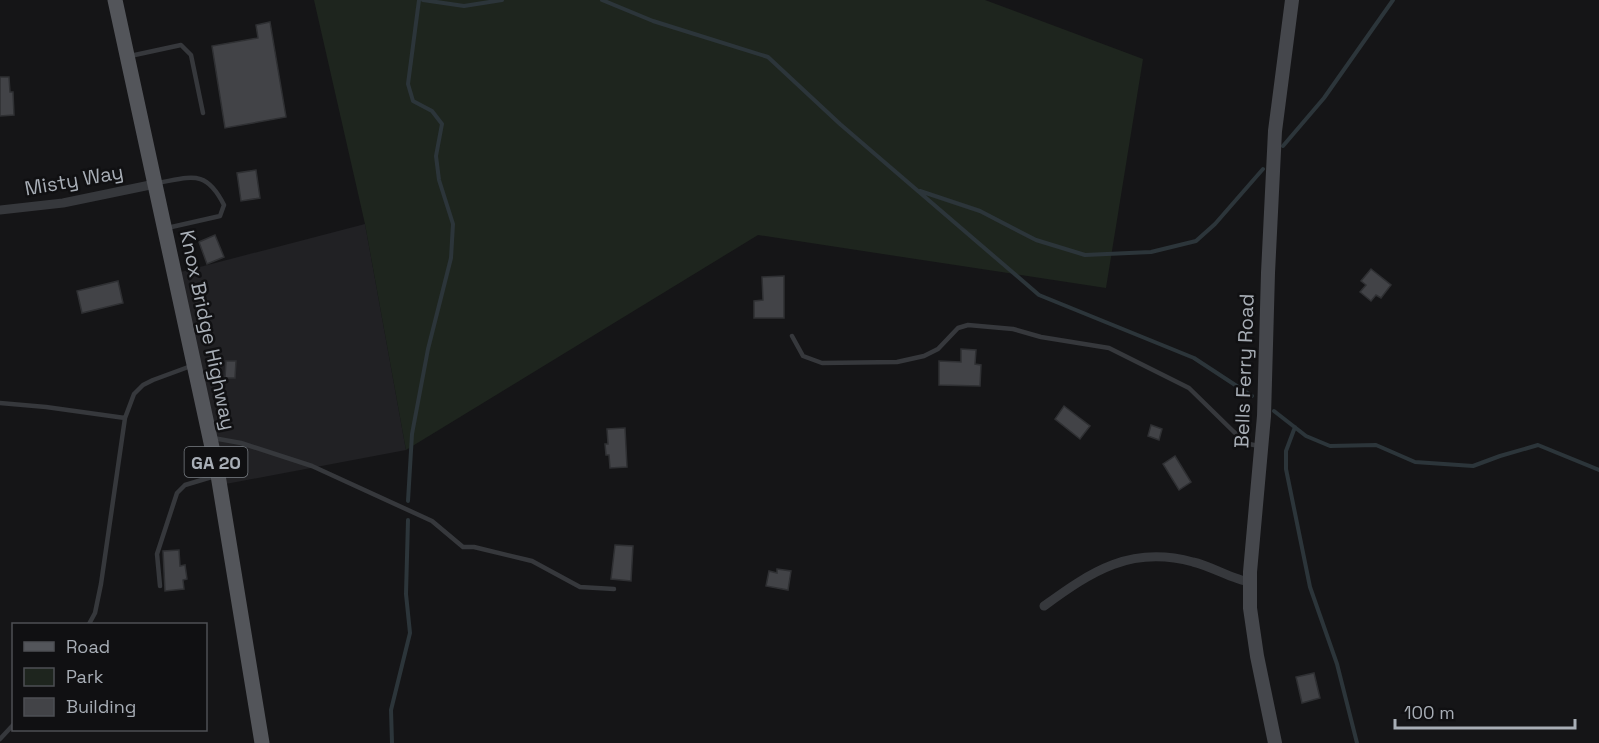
<svg xmlns="http://www.w3.org/2000/svg" width="1599" height="743" font-family="'Space Grotesk',sans-serif">
<style>
.built{fill:#212124}
.green{fill:#1e251e}
.lines{fill:none;stroke-linecap:round;stroke-linejoin:round}
.stream{stroke:#2c353a;stroke-width:4}
.building{fill:#424347;stroke:#2f3033;stroke-width:1.5}
.service{stroke:#36383c;stroke-width:4.5}
.minor{stroke:#36383c;stroke-width:9}
.secondary{stroke:#45474c;stroke-width:14}
.primary{stroke:#53555a;stroke-width:15}
.labels{text-anchor:middle;dominant-baseline:central;stroke-width:5;stroke-linejoin:round;paint-order:stroke}
.shield{fill:#101012;stroke:#7a7f85;stroke-width:1.5}
.shield-label{font-size:18px;font-weight:bold;fill:#a8aeb6}
.street-label{font-size:20px;fill:#a8aeb6;stroke:#101012}
</style>
<rect width="100%" height="100%" fill="#151517"/>
<path class="built" d="M365,224L406,450L215,486L169,275Z"/>
<path class="green" d="M314,0H985L1143,59L1106,288L758,235L406,450L365,224Z"/>
<g class="lines">
<path class="stream" d="M423,0L464,6L502,0
M602,0L653,21L768,57L840,124L1039,295L1194,358L1252,396
M1283,146L1324,98L1393,0
M920,191L980,211L1036,240L1085,255L1151,252L1196,241L1215,224L1263,169
M1274,411L1306,436L1330,446L1376,445L1415,462L1473,466L1500,456L1538,445L1599,470
M1295,427L1286,451V469L1310,587L1337,664L1357,743
M408,501L412,434L428,349L451,258L453,224L439,180L436,156L442,124L432,111L413,101L408,84L419,0
M392,743L391,710L410,633L406,594L408,520"/>
</g>
<path class="building" d="M270,22L286,117L225,128L212,46L258,38L256,25Z
M0,77H9L10,92H13L14,115L0,116Z
M256,170L260,198L241,201L237,173Z
M215,235L224,257L207,264L199,242Z
M1371,269L1391,285L1381,298L1376,295L1371,301L1360,292L1366,285L1361,281Z
M784,276V318H754V301L763,300L762,277Z
M118,281L123,303L82,313L77,291Z
M961,349L976,350L975,364L981,365L980,386L939,385V361L961,362Z
M226,361H236L235,378H225Z
M1064,406L1090,426L1080,439L1055,419Z
M1151,425L1162,429L1159,440L1148,436Z
M625,428L627,467L610,468L609,455H606L605,444H608L607,429Z
M1175,456L1191,482L1179,490L1163,464Z
M615,545L633,546L631,581L611,579Z
M179,550L180,566L185,565L187,579L183,580L184,589L165,591L163,551Z
M777,569L791,571L788,590L766,586L769,571L777,573Z
M1314,673L1320,698L1302,703L1296,677Z"/>
<g class="lines">
<path class="service" d="M130,56L181,45L191,55L203,113
M157,183C192,177 206,169 224,205L220,216L167,228
M792,336L803,356L822,363L897,362L924,356L938,349L958,328L968,325L1013,329L1041,337L1109,348L1189,388L1234,432L1249,444L1259,446
M0,403L46,407L125,418
M213,438L241,443L312,466L432,521L463,547H474L532,561L580,587L614,589
M160,586L157,554L177,493L185,485L215,476
M89,624L95,613L101,584L125,418L134,394L143,385L153,380L191,366
M0,739L14,724"/>
<path class="minor" d="M0,210L63,203L155,184
M1044,606C1092,571 1131,545 1193,562C1211,566 1234,580 1250,582"/>
<path class="secondary" d="M1275,743L1257,656L1250,608V572L1264,416L1268,273L1275,131L1292,0"/>
<path class="primary" d="M115,0L218,475L262,743"/>
</g>
<g class="labels">
<rect class="shield" x="184.5" y="447" width="63" height="30" rx="4.5"/>
<g class="shield-label">
<text x="216" y="462">GA 20</text>
</g>
<g class="street-label">
<text transform="translate(74 180) rotate(-10)">Misty Way</text>
<text transform="translate(208 330) rotate(78)">Knox Bridge Highway</text>
<text transform="translate(1244 371) rotate(-88)">Bells Ferry Road</text>
</g>
</g>
<rect x="12" y="623" width="195" height="108" fill="#101012" stroke="#4d4f54" stroke-width="1.5"/>
<rect x="24" y="642" width="30" height="9" fill="#53555a" stroke="#4d4f54" stroke-width="1.5"/>
<text x="66" y="653" font-size="18" fill="#a8aeb6">Road</text>
<rect x="24" y="668" width="30" height="18" fill="#1e251e" stroke="#4d4f54" stroke-width="1.5"/>
<text x="66" y="683" font-size="18" fill="#a8aeb6">Park</text>
<rect x="24" y="698" width="30" height="18" fill="#424347" stroke="#4d4f54" stroke-width="1.5"/>
<text x="66" y="713" font-size="18" fill="#a8aeb6">Building</text>
<path d="M1395 719v9h180v-9" fill="none" stroke="#a8aeb6" stroke-width="3"/>
<text x="1404" y="719" font-size="18" fill="#a8aeb6" stroke="#101012" stroke-width="4.5" paint-order="stroke">100 m</text>
</svg>
